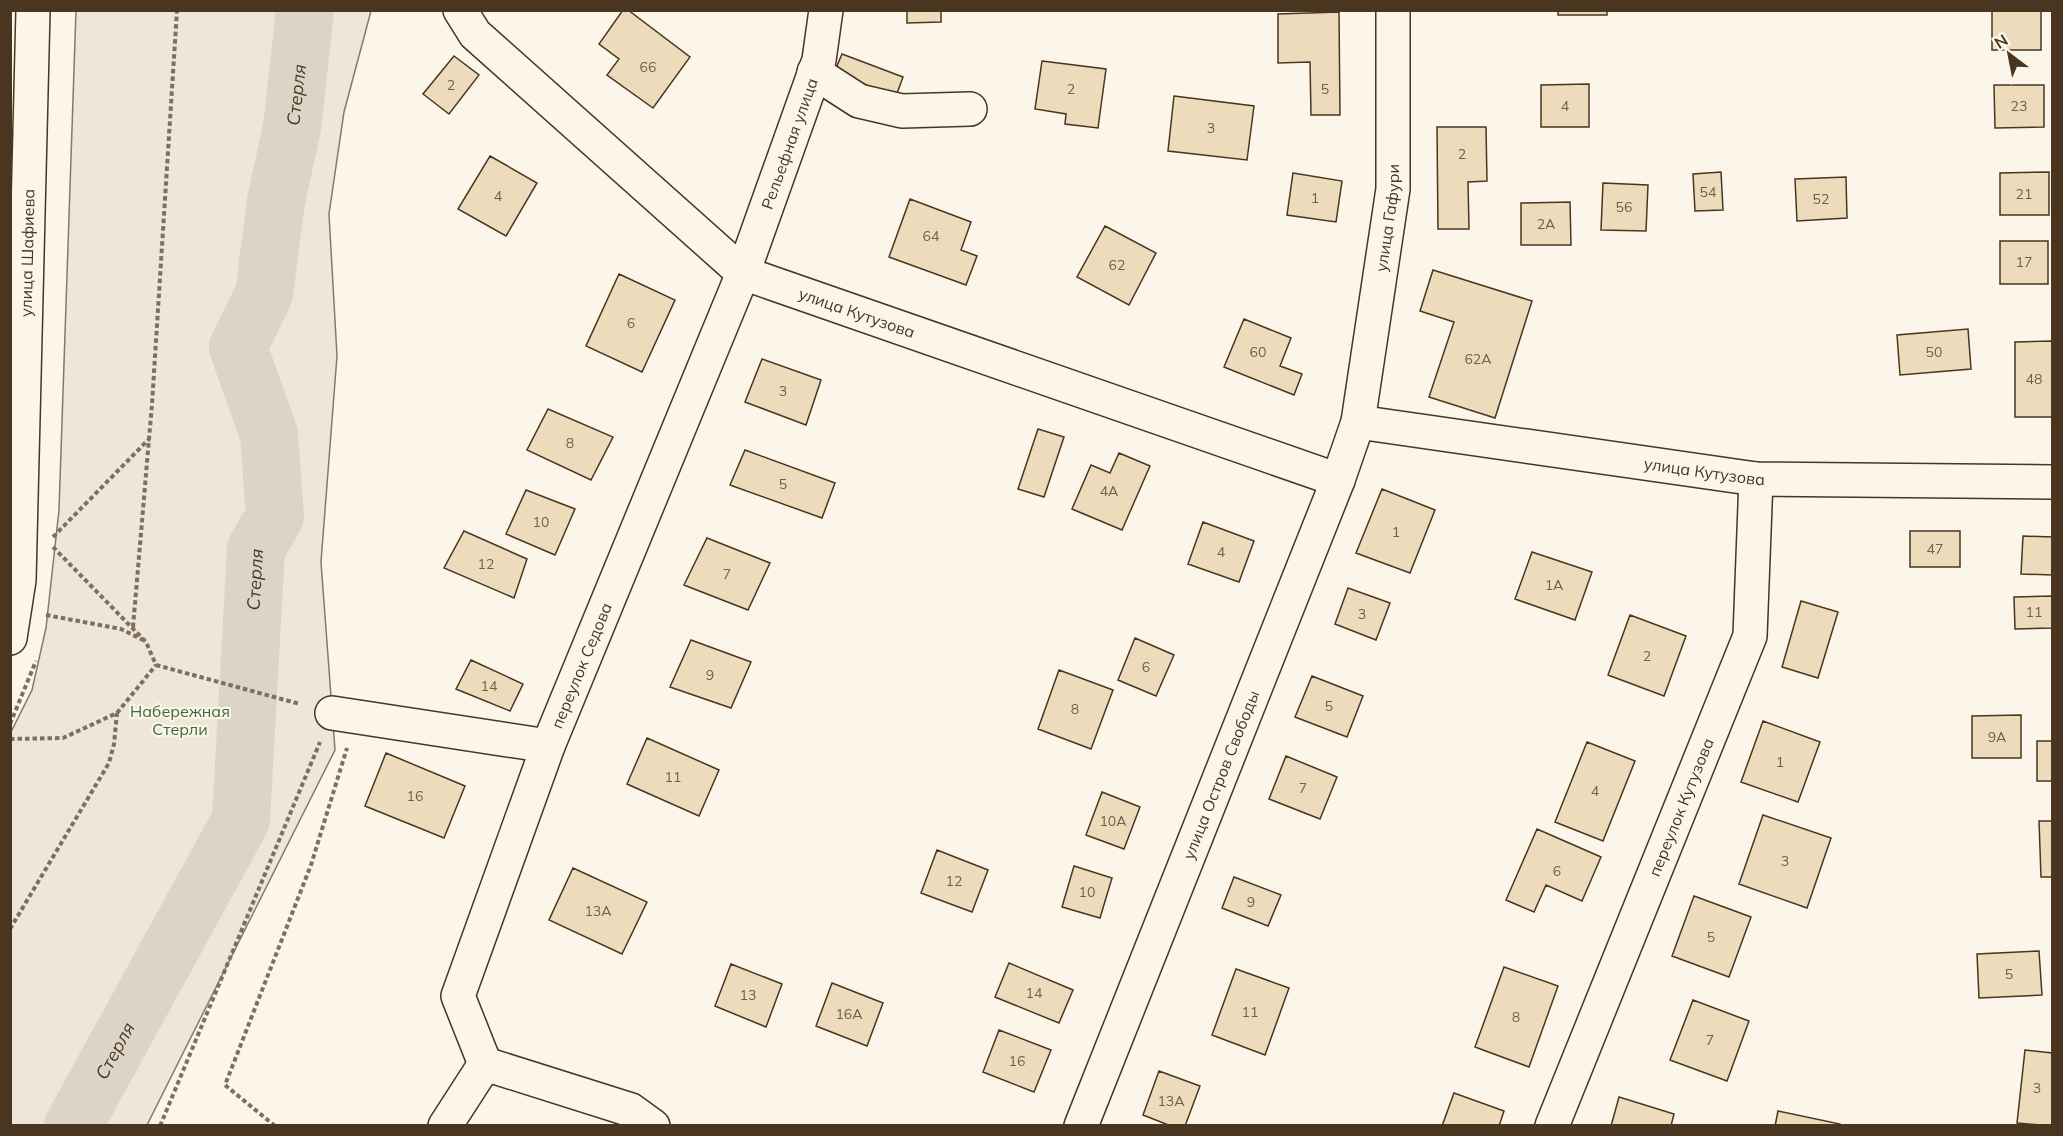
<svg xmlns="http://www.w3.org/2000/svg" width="2063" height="1136" font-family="Mulish,sans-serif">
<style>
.green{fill:#ede6d9;stroke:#887966;stroke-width:1.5}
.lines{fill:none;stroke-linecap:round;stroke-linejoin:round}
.river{stroke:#dcd4c6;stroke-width:58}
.building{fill:#ecdcbc;stroke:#4a3520;stroke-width:1.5}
.minor-casing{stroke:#4a3520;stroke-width:36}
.path{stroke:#7f6f5c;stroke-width:4;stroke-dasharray:4.5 3;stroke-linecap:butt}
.minor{stroke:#fbf6e9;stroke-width:33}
.labels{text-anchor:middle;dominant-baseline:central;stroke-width:4.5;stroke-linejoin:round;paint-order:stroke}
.number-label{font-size:14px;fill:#725f47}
.street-label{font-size:16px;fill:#4a3520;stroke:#fbf6e9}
.park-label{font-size:16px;fill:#436837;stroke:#fbf6e9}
.water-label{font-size:18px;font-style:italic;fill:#4a3520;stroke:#fbf6e9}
</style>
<rect width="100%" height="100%" fill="#fbf6e9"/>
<path class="green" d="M76,11H371L344,112L329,214L337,356L321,562L335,750L147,1125H11L10,734L32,690L46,628L59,510Z"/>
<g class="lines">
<path class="river" id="s1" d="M73,1126L241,820L256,549L275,516L269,435L238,347L264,294L276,201L292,128L305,10"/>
</g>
<path class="building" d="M623,10H628L690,57L653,108L607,75L619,59L599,44Z
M907,10H941V22L907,23Z
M1558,10H1607V15H1558Z
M1992,10H2041V50H1992Z
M1339,12L1340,115H1311L1310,62L1278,63V14Z
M842,54L903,77L896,96L834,73Z
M454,56L479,75L449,114L423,94Z
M1042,61L1106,69L1098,128L1065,124L1066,114L1035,109Z
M1589,84V127H1541V85Z
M1994,85H2044V127L1995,128Z
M1174,96L1254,106L1247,160L1168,151Z
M1437,127H1486L1487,181L1468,182L1469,229H1438Z
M490,156L537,183L506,236L458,209Z
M1721,172L1723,210L1695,211L1693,174Z
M2049,172V215H2000V173Z
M1293,173L1342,181L1336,222L1287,215Z
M1846,177L1847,218L1797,221L1795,179Z
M1603,183L1648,185L1646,231L1601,230Z
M910,199L971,222L961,250L977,256L966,285L889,257Z
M1570,202L1571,245H1521V203Z
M1105,226L1156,253L1129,305L1077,277Z
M2000,241H2048V284H2000Z
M1433,270L1532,301L1495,418L1429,397L1454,322L1420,311Z
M619,274L675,300L642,372L586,346Z
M1244,319L1291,338L1280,366L1302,374L1294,395L1224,367Z
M1968,329L1971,369L1900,375L1897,335Z
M2052,341V417H2015V342Z
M762,359L821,380L806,425L745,402Z
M548,409L613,437L591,480L527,450Z
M1038,429L1064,437L1044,497L1018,489Z
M745,450L835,483L822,518L730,485Z
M1119,453L1150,466L1122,530L1072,509L1091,465L1110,473Z
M1382,489L1435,510L1410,573L1356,553Z
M526,490L575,509L555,555L506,534Z
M1203,522L1254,541L1239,582L1188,564Z
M464,531L527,559L514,598L444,568Z
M1910,531H1960V567H1910Z
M2023,536L2052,537V575L2021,574Z
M707,538L770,563L748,610L684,585Z
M1532,552L1592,572L1575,620L1515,599Z
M1348,588L1390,603L1376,640L1335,624Z
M2052,596V628L2015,629L2014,597Z
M1801,601L1838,612L1818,678L1782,667Z
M1630,615L1686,636L1664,696L1608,675Z
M1135,638L1174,655L1156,696L1118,680Z
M691,640L751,662L731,708L670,687Z
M471,660L523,684L510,711L456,689Z
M1059,670L1113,690L1091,749L1038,729Z
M1312,676L1363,696L1347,737L1295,717Z
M2021,715V758H1972V716Z
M1763,721L1820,742L1798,802L1741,782Z
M647,738L719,770L699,816L627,784Z
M2037,741H2052V781H2037Z
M1587,742L1635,761L1603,841L1555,822Z
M386,753L465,786L444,838L365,806Z
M1286,756L1337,777L1320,819L1269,799Z
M1102,792L1140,807L1124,849L1086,835Z
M1763,815L1831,838L1807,908L1739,884Z
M2039,821H2052V877H2041Z
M1537,829L1601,857L1582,901L1546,885L1534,912L1506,900Z
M937,850L988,870L972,912L921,893Z
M1074,866L1112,878L1100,918L1062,907Z
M573,868L647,902L622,954L549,920Z
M1234,877L1281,895L1268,926L1222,908Z
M1694,896L1751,917L1729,977L1672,956Z
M2039,951L2042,995L1979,998L1977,954Z
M1009,963L1073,990L1059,1023L995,997Z
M731,964L782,984L766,1027L715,1006Z
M1504,967L1558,986L1529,1067L1475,1047Z
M1236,969L1289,988L1265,1055L1212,1035Z
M832,983L883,1003L867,1046L816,1026Z
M1693,1000L1749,1021L1727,1081L1670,1060Z
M999,1030L1051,1050L1034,1092L983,1072Z
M2025,1050L2052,1053V1126L2017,1123Z
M1159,1071L1200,1086L1185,1126H1171L1143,1115Z
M1454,1093L1504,1111L1499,1126H1442Z
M1619,1097L1674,1114L1671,1126H1611Z
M1778,1111L1840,1124V1126H1775Z"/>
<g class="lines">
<defs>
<g id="minor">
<path id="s2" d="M460,10L475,34L743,273L1338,480"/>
<path d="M814,72L859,101L902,111L970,109"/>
<path id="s3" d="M1358,422L1756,479L2052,482"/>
<path id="s4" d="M10,638L19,580L33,10"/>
<path d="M332,713L548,746"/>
<path id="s5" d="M485,1064L458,996L548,746L743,273L819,60L826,10"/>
<path d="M485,1064L631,1110L653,1126"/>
<path d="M445,1126L485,1064"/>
<path id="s6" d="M1081,1126L1338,480L1358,422L1393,189V10"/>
<path id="s7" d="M1552,1126L1750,636L1756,479"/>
</g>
</defs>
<use href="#minor" class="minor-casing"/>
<path class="path" d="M53,537L149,439
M53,547L146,642L156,665
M46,615L121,629L143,640
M133,627L152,404L177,10
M156,665L300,704
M10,724L36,661
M10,739L63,738L117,713L156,665
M10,929L109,763L114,744L117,713
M160,1126L320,742
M275,1126L225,1085L311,865L347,748"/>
<use href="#minor" class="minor"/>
</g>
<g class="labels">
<g class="number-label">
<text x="648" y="67">66</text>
<text x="451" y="85">2</text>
<text x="1071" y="89">2</text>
<text x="1325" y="89">5</text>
<text x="1565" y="106">4</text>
<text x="2019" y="106">23</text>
<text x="1211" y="128">3</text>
<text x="1462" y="154">2</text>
<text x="1708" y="192">54</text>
<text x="2024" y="194">21</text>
<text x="498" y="196">4</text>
<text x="1315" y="198">1</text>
<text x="1821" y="199">52</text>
<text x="1624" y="207">56</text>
<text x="1546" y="224">2А</text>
<text x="931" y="236">64</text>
<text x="2024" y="262">17</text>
<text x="1117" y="265">62</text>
<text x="631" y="323">6</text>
<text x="1258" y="352">60</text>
<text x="1934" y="352">50</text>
<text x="1478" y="359">62А</text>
<text x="2034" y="379">48</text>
<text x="783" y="391">3</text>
<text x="570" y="443">8</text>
<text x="783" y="484">5</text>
<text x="1109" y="491">4А</text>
<text x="541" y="522">10</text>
<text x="1396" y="532">1</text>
<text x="1935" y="549">47</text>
<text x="1221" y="552">4</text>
<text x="486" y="564">12</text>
<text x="727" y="574">7</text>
<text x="1554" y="585">1А</text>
<text x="2034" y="612">11</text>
<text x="1362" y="614">3</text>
<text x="1647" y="656">2</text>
<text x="1146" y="667">6</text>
<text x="710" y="675">9</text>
<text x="489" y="686">14</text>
<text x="1329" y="706">5</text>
<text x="1075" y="709">8</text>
<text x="1997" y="737">9А</text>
<text x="1780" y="762">1</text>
<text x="673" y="777">11</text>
<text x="1303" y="788">7</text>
<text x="1595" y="791">4</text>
<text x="415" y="796">16</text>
<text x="1113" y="821">10А</text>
<text x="1785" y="861">3</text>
<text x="1557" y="871">6</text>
<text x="954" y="881">12</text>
<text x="1087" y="892">10</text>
<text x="1251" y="902">9</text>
<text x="598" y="911">13А</text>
<text x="1711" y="937">5</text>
<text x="2009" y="974">5</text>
<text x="1034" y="993">14</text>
<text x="748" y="995">13</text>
<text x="1250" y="1012">11</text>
<text x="849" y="1014">16А</text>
<text x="1516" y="1017">8</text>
<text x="1710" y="1040">7</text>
<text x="1017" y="1061">16</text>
<text x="2037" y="1088">3</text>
<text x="1171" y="1101">13А</text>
</g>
<g class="street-label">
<text stroke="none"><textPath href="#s5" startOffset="988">Рельефная улица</textPath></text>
<text stroke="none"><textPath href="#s6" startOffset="963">улица Гафури</textPath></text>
<text stroke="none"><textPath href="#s4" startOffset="386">улица Шафиева</textPath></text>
<text stroke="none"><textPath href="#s2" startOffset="508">улица Кутузова</textPath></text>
<text stroke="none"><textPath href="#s3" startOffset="350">улица Кутузова</textPath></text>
<text stroke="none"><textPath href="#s5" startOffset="426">переулок Седова</textPath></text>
<text stroke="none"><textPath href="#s6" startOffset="378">улица Остров Свободы</textPath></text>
<text stroke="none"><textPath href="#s7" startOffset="344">переулок Кутузова</textPath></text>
</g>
<g class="park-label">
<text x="180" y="711">Набережная<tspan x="180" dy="18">Стерли</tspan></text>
</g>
<g class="water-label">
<text stroke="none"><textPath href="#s1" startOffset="1094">Стерля</textPath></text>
<text stroke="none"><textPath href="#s1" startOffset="590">Стерля</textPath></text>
<text stroke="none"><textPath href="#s1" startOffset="86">Стерля</textPath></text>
</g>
</g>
<rect width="2063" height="1136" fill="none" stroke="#4a3520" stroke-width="24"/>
<g transform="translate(2009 54) rotate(328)" stroke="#fbf6e9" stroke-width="4.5" paint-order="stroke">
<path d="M0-4.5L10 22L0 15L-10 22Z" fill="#4a3520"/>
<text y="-9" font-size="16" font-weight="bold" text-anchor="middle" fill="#4a3520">N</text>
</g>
</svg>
